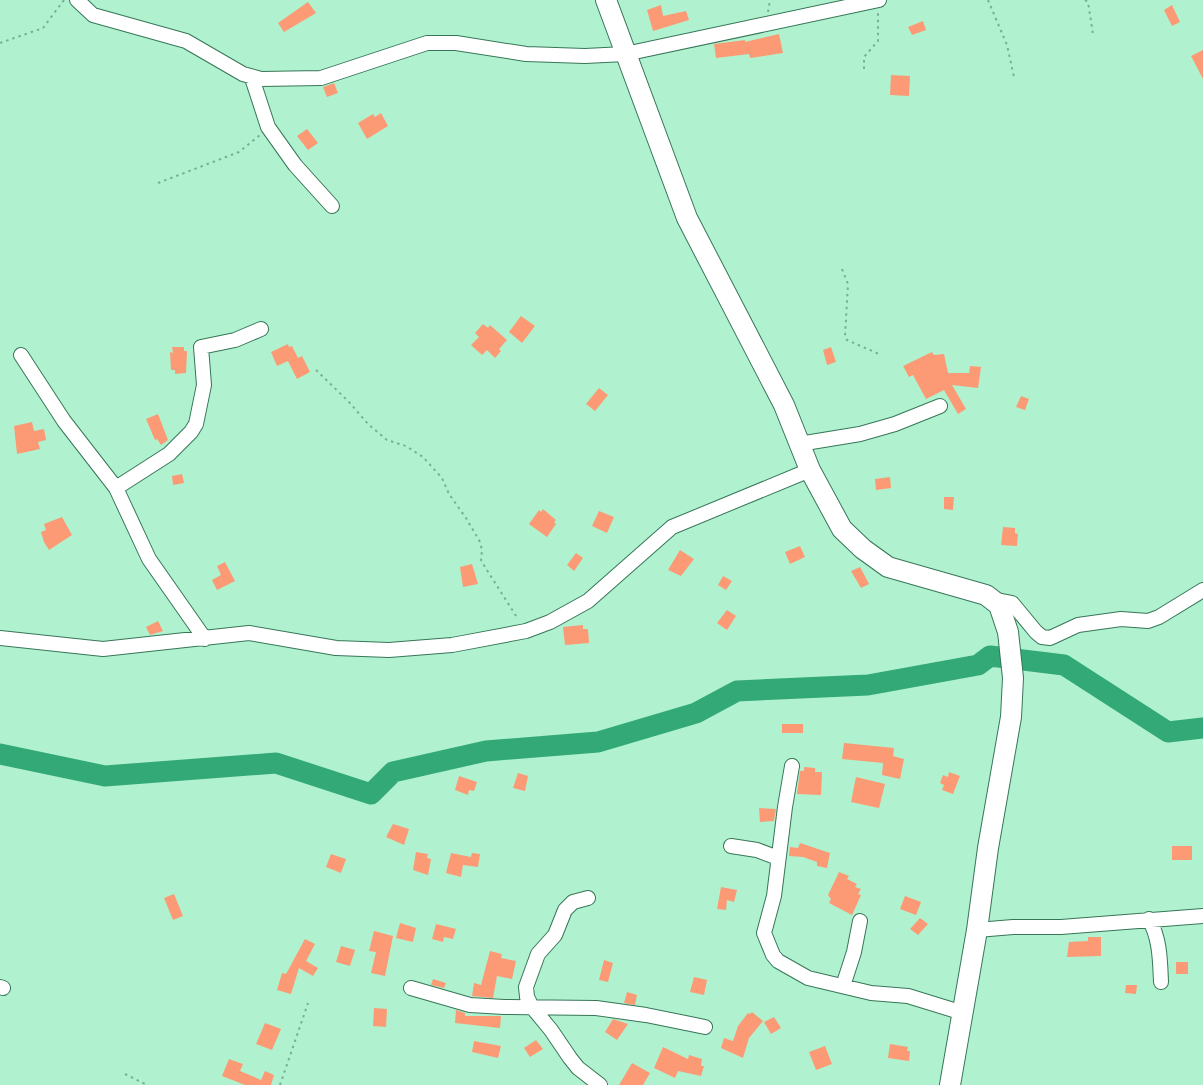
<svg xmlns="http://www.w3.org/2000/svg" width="1203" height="1085" font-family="'Roboto Serif',serif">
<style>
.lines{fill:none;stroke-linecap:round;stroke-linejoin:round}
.river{stroke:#33a978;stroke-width:21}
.building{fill:#fc9a75}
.street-casing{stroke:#377658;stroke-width:16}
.secondary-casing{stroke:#377658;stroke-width:22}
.path{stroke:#7aaf94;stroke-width:2;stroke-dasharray:2.5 4;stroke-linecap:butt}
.street{stroke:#fff;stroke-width:14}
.secondary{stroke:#fff;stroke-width:20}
</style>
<rect width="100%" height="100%" fill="#b0f2cf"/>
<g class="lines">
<path class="river" d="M0,754L105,776L276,763L371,794L393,772L486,751L598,742L696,713L737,691L868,685L978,665L990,656L1064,665L1168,732L1203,728"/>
</g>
<path class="building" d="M308,2L316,13L284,32L278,23Z
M661,5L663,16L686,11L689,20L653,31L647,10Z
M1172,5L1180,22L1172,26L1164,10Z
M923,21L926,30L912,35L908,27Z
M779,34L783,53L750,58L749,54L716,58L714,44L745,40V42Z
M1203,50V79L1191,56Z
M891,75L910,76L909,96L890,95Z
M334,83L338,93L327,97L323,87Z
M381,113L388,126L367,139L358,123L373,114L375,117Z
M307,129L318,143L308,150L297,136Z
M521,316L535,326L522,343L509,332Z
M483,324L488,328L490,325L507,340L499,349L501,351L495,358L487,350L482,355L471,345L479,337L475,333Z
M288,344L289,347L292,346L298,358L302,356L310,372L297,379L288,361L277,366L271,352Z
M172,347H184V351H187L186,373L175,374V370H171L170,352L173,353Z
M831,347L836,362L827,365L823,350Z
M932,352L934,355L944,354L948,373H969L970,366L981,367L978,388L952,385L966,409L958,414L944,390L926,399L913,375L909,377L903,366Z
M599,388L608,395L595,411L586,404Z
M1021,396L1029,399L1025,410L1016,407Z
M158,414L168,440L161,445L157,439L155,440L146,419Z
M32,422L34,431L44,429L46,440L38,442L40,449L17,454L14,426Z
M182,474L184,483L173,485L172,476Z
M890,477L891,488L876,490L875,479Z
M944,497H954L953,510L944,509Z
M543,509L556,520L554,522L556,524L547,537L529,524L539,510L541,512Z
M599,511L614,517L607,533L592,526Z
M62,517L72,535L49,550L44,542L41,532L46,530L44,524Z
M1003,527L1015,528V533L1018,534L1017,546L1001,545Z
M800,546L805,557L790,564L785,552Z
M680,550L694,559L681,576L668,570Z
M576,553L583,558L574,571L567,565Z
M225,562L235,581L217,590L212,580L221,575L217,566Z
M472,564L478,584L463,587L460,567Z
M860,567L869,584L861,588L851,571Z
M723,576L732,581L726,590L718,585Z
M727,610L736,616L727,630L717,623Z
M158,621L163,631L150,635L146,627Z
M583,625V629H588L589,643L565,645L563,627Z
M782,724H803V733H782Z
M844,743L894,748L893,756L904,759L900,779L882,775L883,763L842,759Z
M804,767L815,768V772H822L821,795L797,794L800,771H804Z
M949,772L960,776L953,794L942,790L944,785L940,783L943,775L948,777Z
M518,773L528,776L525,791L513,788Z
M459,776L477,782L474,791L469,790L468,795L455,790Z
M856,777L885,784L879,808L851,802Z
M759,808L776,809L774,821L760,822Z
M393,824L409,829L404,845L386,837Z
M800,843L830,853L827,868L817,866V862L803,857L789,856L790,847L798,848Z
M1172,846H1192V860H1172Z
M416,852L428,854L427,858L431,859L428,875L413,870Z
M451,853L471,857L472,853L480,854L478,867L463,865L461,877L446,873Z
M331,854L346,859L341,873L326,867Z
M839,872L849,876L847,879L857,884L855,887L861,889L858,894L861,895L852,915L829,903L831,899L828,895Z
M721,887L737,890L734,902L727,900L726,910L717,909Z
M174,894L183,916L173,920L164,898Z
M905,896L921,902L916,915L900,909Z
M920,918L928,924L918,935L910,929Z
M400,923L416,928L413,942L396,938Z
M436,924L456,929L453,939L444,937L443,942L432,939Z
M374,931L393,936L385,976L371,973L376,952L369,951Z
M1088,937H1101V956L1067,957L1069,942L1088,941Z
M305,939L315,944L306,961L318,968L313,976L299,968L291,994L277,990L282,973L286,974Z
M341,946L355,950L350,966L336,962Z
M490,951L502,954L501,958L516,961L512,979L497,976L493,998L472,996L474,983L481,985Z
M604,960L613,963L608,982L599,980Z
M1176,962H1188V974H1176Z
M694,977L707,980L704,995L690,992Z
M433,979L446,983L444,988L431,985Z
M1126,985H1137L1136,994L1125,993Z
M627,992L637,995L635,1005L624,1003Z
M374,1008L387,1009L386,1027L373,1026Z
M456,1010L465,1013V1016H501L500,1028L455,1023Z
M752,1012L763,1021L749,1038L743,1058L721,1048L724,1038L733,1041L738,1026L748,1013L750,1014Z
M774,1017L781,1028L771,1034L764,1022Z
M613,1019L628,1024L617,1040L605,1032Z
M265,1023L281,1029L272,1050L256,1044Z
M536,1040L543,1049L530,1057L524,1048Z
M474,1041L501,1046L498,1058L472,1052Z
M890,1044L908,1047L907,1051H910L909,1061L888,1058Z
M825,1046L832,1064L816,1070L809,1052Z
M663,1047L688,1059L689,1055L702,1059L701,1066H704L701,1076L678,1071L675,1078L654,1068Z
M229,1059L243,1064L240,1071L261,1080L265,1071L274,1075L271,1085H245L222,1076Z
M632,1063L650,1073L643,1085H619Z"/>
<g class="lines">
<defs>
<path id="street" d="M77,0L93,15L186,41L243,74L261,79L321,78L427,43H456L526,54L585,56L625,54L879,0
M252,78L268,127L295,165L332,206
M21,355L64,421L116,488L149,559L205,639
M799,444L860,434L895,424L940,406
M116,488L169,454L191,432L196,424L204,385L201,347L235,340L261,329
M992,599L1012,603L1036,632L1042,637L1050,638L1078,625L1121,619L1148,621L1159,617L1203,590
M0,638L103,649L249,633L336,648L389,650L452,645L526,631L550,622L588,601L672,527L810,470
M792,766L785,807L774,896L764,933L773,955L778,961L808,978L871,993L908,996L963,1013
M731,846L757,850L778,858
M588,898L573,902L565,910L555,935L538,954L526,987L527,997L532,1007L551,1030L570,1058L578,1068L600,1085
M1149,919C1160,939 1160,959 1161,982
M977,930L1013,927H1061L1203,916
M843,986L854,952L860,921
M0,987L3,988
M411,988L470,1005L504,1007L596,1008L646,1015L705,1027"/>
<path id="secondary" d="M606,0L687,218L784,405L810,470L842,529L863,549L888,567L986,595L999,605L1008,632L1013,678L1011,717L988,848L977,930L950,1085"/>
</defs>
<use href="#street" class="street-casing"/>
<use href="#secondary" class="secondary-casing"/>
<path class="path" d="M988,0L1007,45L1014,77
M1085,0L1088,2L1093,34
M768,12L770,0
M0,43L43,28L64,0
M864,69V57L878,41V13
M158,183L239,152L260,135
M842,269L848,284L845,336L847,340L879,354
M316,370L349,402L368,424L387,440L406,446L423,457L442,478L449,494L466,518L480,542L482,550L481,560L485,567L518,619
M125,1074L147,1085
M280,1085L308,1003"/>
<use href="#street" class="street"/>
<use href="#secondary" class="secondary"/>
</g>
</svg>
